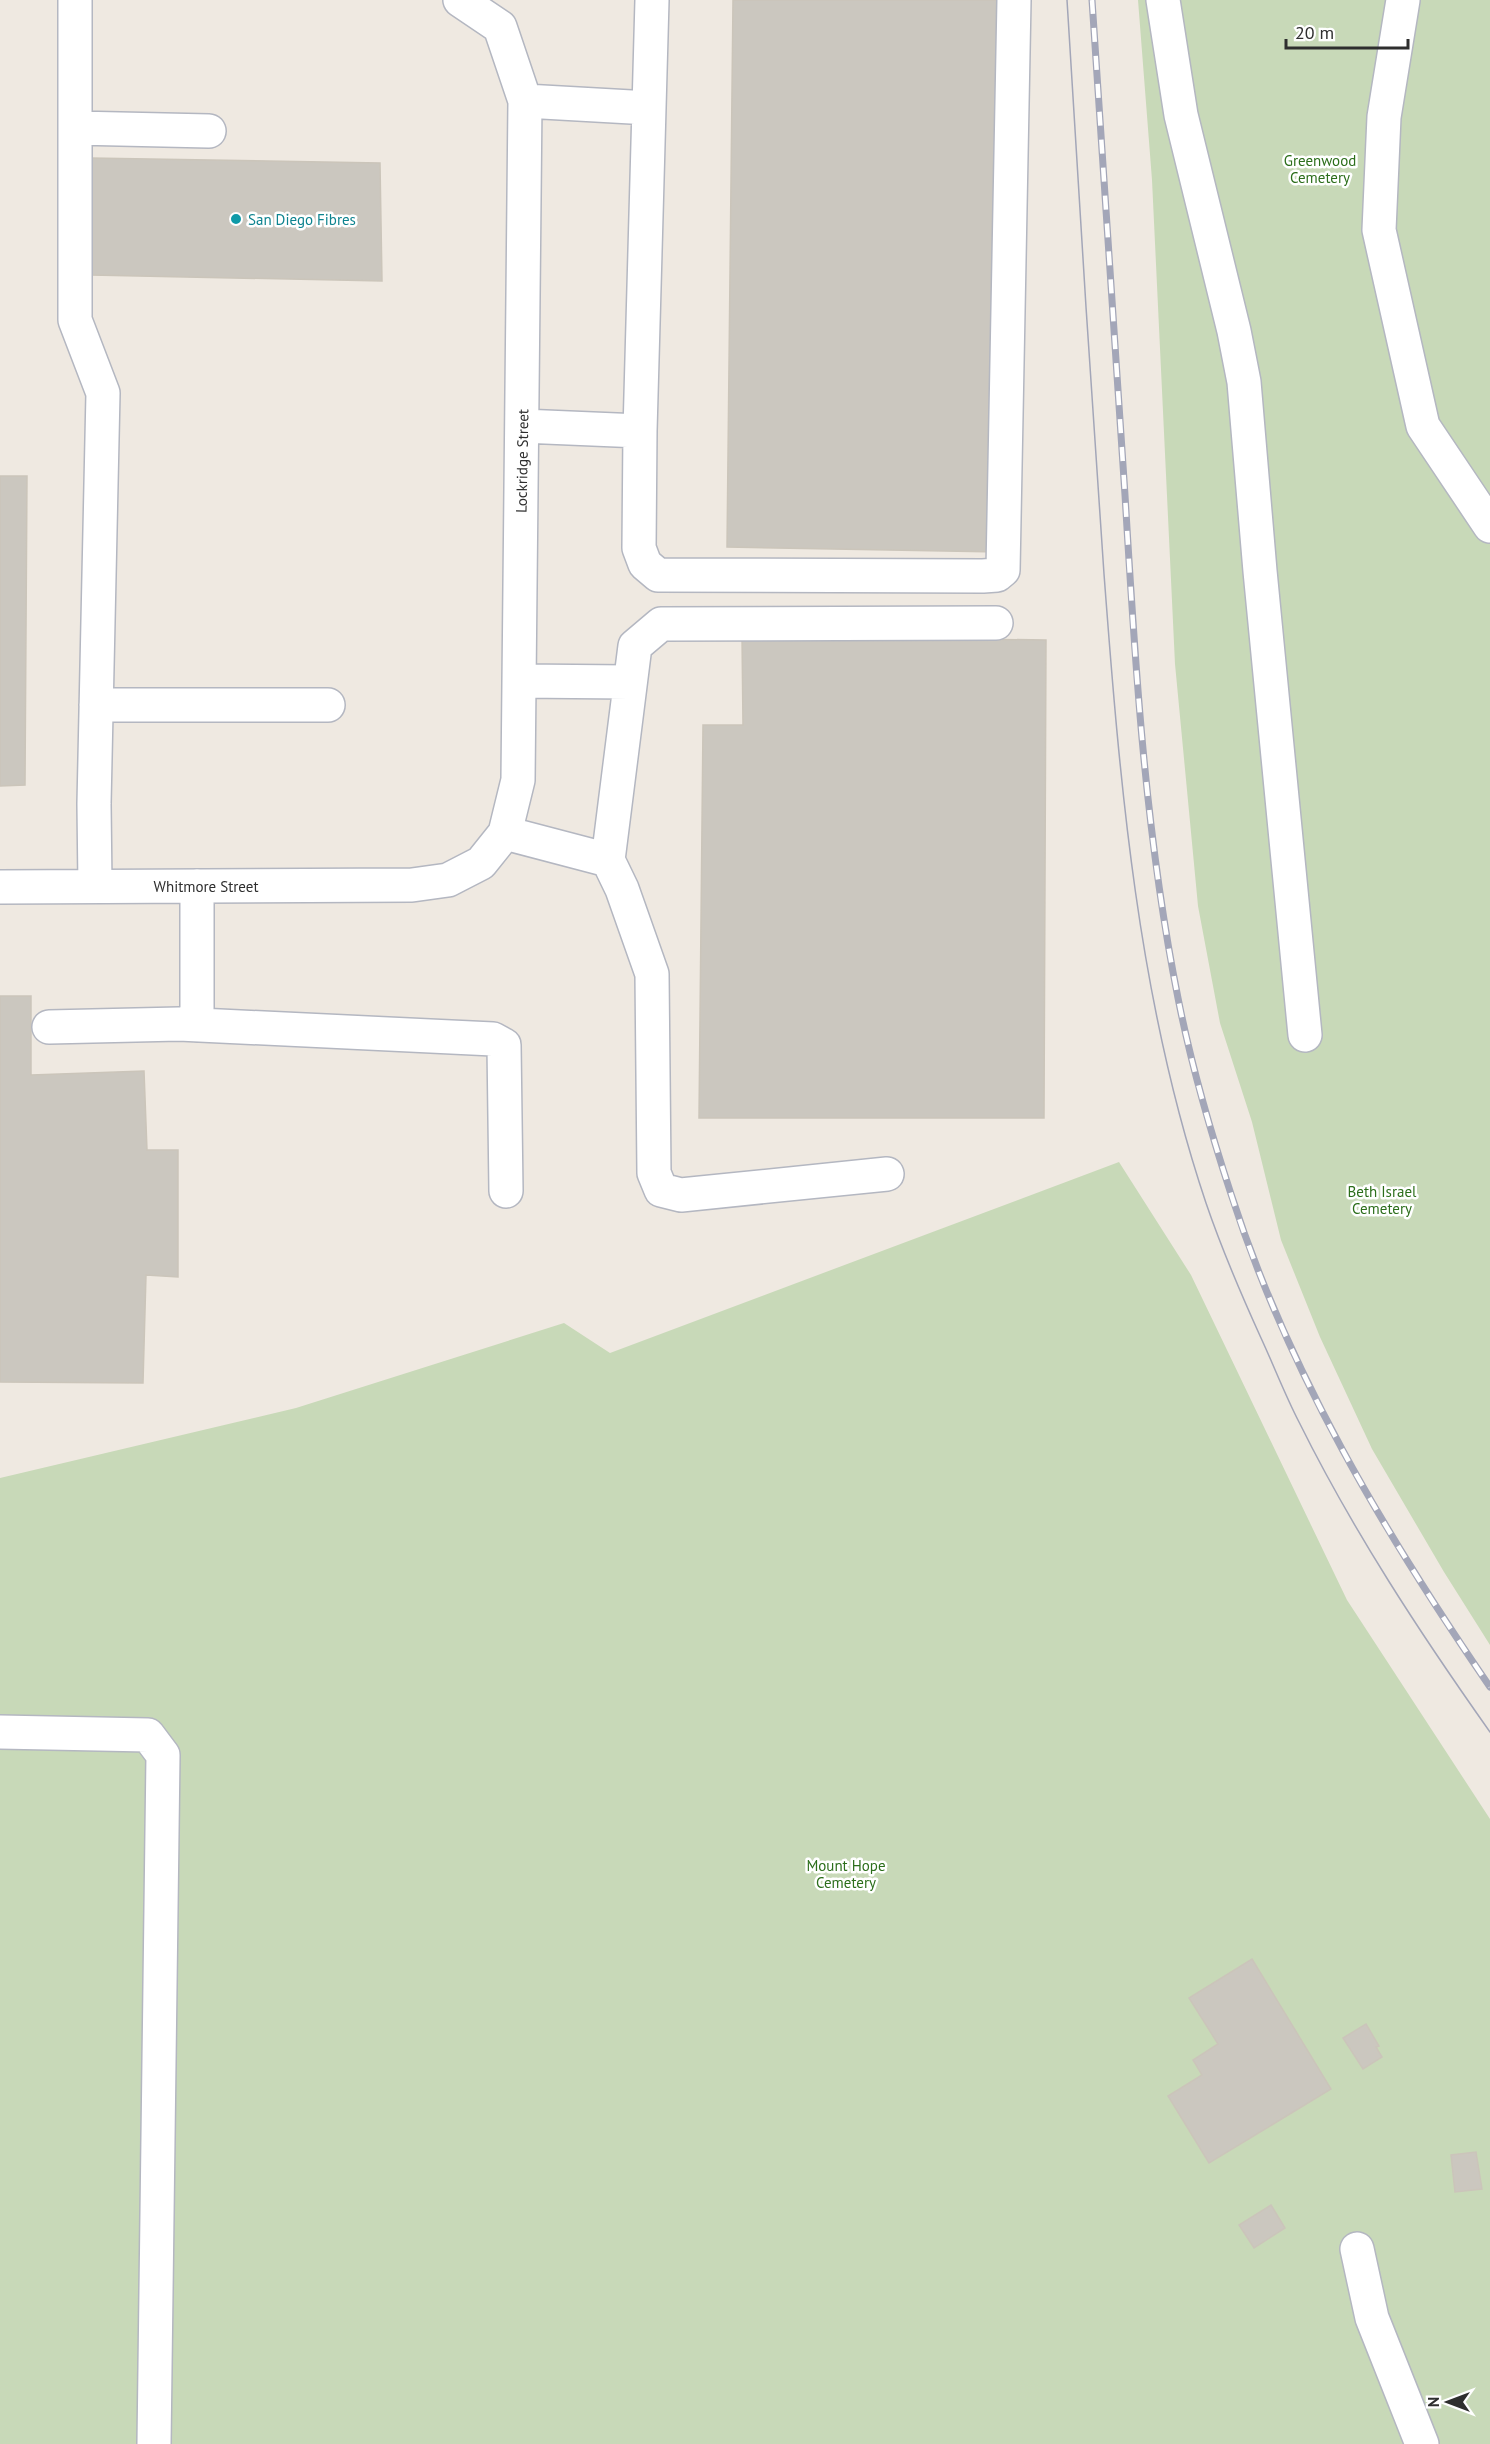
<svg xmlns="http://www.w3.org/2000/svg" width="1490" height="2444" font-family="'PT Sans',sans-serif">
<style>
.cemetery{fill:#c8d9b8}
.building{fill:#cbc7bf;stroke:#cbc5ba;stroke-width:1.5}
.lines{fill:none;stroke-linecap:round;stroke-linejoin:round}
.minor-casing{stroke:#b4b7c1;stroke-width:36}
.minor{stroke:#fff;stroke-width:33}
.tram{stroke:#a3a6b8;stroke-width:1.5}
.rail-casing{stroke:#a3a6b8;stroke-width:7}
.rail{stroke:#fff;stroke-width:4.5;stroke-dasharray:14;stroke-linecap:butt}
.culture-dot{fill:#0f9aa8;stroke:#fff;stroke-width:2}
.labels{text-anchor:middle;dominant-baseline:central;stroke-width:5;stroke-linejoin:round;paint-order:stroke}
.park-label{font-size:15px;fill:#2c6e1b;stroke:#fff}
.culture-label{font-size:15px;fill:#0d838f;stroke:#fff;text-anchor:start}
.street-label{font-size:15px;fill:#2e2e2e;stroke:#fff}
</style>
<rect width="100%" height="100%" fill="#efe9e1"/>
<path class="cemetery" d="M1138,0H1490V1645L1444,1572L1372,1449L1320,1337L1281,1240L1252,1122L1220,1023L1198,906L1175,664L1152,180Z
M1119,1162L1191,1275L1347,1600L1490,1819V2444H0V1478L296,1408L564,1323L610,1353Z"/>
<path class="building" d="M733,0H1004L999,552L727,547Z
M90,158L380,163L382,281L91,275Z
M0,476H27L25,785L0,786Z
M742,636L1046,640L1044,1118H699L703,725H743Z
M0,996H31V1075L144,1071L147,1150H178V1277L146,1275L143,1383L0,1382Z
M1252,1959L1331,2089L1209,2163L1168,2096L1202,2075L1193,2060L1218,2044L1189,1998Z
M1366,2024L1379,2046L1376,2047L1382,2057L1363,2069L1343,2038Z
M1476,2152L1482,2189L1455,2192L1451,2155Z
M1271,2205L1285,2228L1254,2248L1239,2225Z"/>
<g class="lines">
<defs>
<path id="minor" d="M75,0V320L103,393L94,804L95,886
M1163,0L1181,115L1234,331L1244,382L1260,571L1305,1035
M1403,0L1384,117L1379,230L1423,426L1490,526
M525,101L649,108
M75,128L209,131
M522,426L640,431L652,0
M640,431L639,548L645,564L658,575L983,576L997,575L1003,570L1014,0
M519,681L629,682
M96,705H328
M505,833L608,860L622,889L652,974L654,1173L661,1190L681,1195L887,1174
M608,860L635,646L661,624L996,623
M197,886V1025
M0,887L412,885L448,880L481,863L505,833L518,780L525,101L500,27L460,0
M49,1027L179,1024L493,1039L504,1045L506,1191
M0,1732L148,1735L163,1755L154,2444
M1357,2249L1372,2318L1422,2444"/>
</defs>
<use href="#minor" class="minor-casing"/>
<use href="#minor" class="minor"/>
<path class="tram" d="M1067,0C1079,191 1090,383 1104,574C1120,786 1138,1001 1206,1203C1222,1250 1241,1294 1261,1338C1274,1366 1285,1395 1299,1422C1353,1531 1420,1633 1490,1732"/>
<defs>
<path id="rail" d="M1092,0C1103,165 1114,330 1125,495C1135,663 1145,833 1178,998C1191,1064 1210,1130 1231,1194C1288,1372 1385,1534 1490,1687"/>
</defs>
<use href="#rail" class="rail-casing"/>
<use href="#rail" class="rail"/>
</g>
<circle class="culture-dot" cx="236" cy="219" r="6"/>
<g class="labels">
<g class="park-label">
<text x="1320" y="160">Greenwood<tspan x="1320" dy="17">Cemetery</tspan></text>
<text x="1382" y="1191">Beth Israel<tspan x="1382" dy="17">Cemetery</tspan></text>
<text x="846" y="1865">Mount Hope<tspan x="846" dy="17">Cemetery</tspan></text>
</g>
<g class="culture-label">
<text x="248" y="219">San Diego Fibres</text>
</g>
<g class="street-label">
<text transform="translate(522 461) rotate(-89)">Lockridge Street</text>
<text x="206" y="886">Whitmore Street</text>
</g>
</g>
<g transform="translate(1448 2402) rotate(270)" stroke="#ffffff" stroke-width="4.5" paint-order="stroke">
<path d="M0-4.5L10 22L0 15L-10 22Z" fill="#2e2e2e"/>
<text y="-9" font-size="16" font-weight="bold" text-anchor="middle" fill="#2e2e2e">N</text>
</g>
<path d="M1286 39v9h122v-9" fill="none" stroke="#2e2e2e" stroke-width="3"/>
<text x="1295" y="39" font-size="18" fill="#2e2e2e" stroke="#ffffff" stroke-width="4.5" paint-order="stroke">20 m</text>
</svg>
